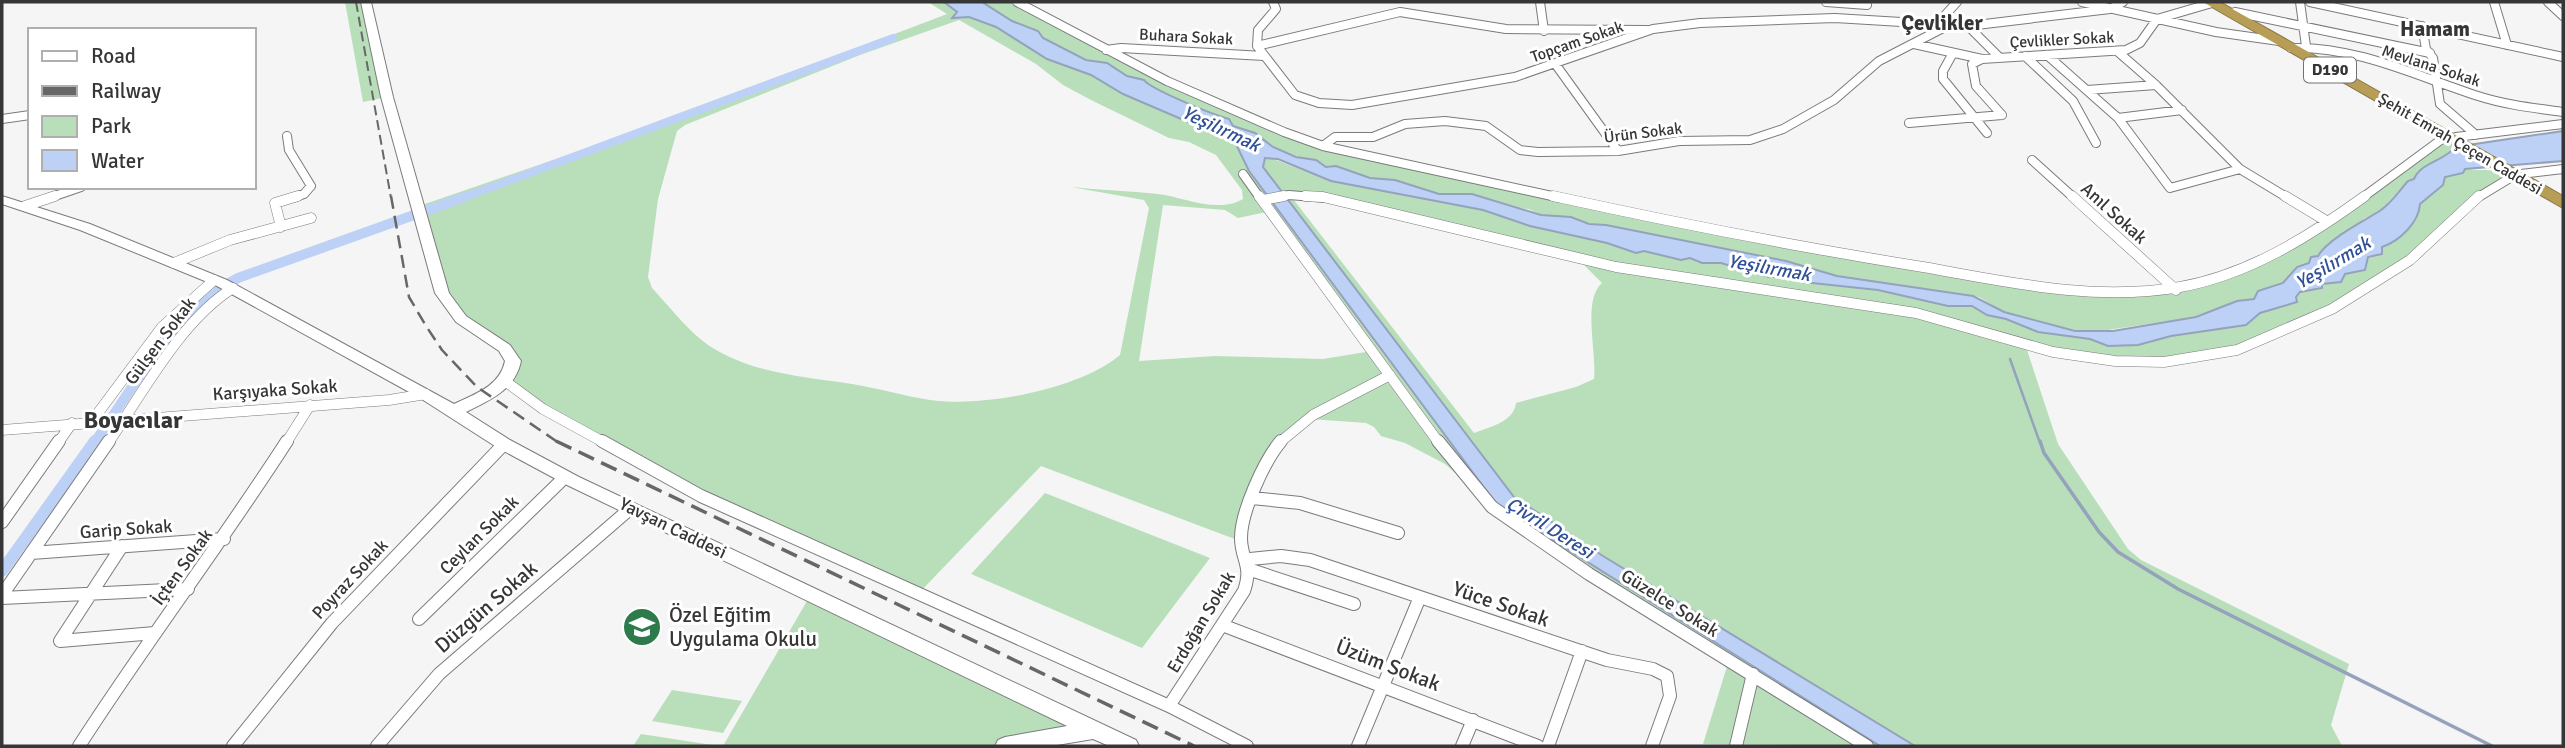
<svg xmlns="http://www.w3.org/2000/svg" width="2565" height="748" font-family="Signika,sans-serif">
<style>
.green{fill:#b9dfba;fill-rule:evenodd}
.water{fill:#bdd1f6;stroke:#94a2bc;stroke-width:2}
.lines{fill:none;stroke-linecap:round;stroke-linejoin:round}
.stream-far1{stroke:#94a2bc;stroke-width:2.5}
.stream{stroke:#94a2bc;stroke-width:3.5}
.canal-far2{stroke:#bdd1f6;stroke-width:8}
.canal-far1{stroke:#bdd1f6;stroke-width:10}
.canal{stroke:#bdd1f6;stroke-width:12}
.street-far2-casing{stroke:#7b7b7d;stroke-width:10}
.street-far1-casing{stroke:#7b7b7d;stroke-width:11}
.street-casing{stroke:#7b7b7d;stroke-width:14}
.secondary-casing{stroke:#7b7b7d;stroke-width:2}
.highway-casing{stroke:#8a794a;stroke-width:2}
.street-far2{stroke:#fff;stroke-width:8}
.street-far1{stroke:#fff;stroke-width:10}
.street{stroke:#fff;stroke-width:12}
.secondary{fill:#fff;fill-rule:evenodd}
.highway{fill:#b79d55;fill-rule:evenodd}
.rail-far2{stroke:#676767;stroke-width:2;stroke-dasharray:10 5;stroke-linecap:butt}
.rail-far1{stroke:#676767;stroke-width:2.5;stroke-dasharray:13 7;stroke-linecap:butt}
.rail{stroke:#676767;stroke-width:3.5;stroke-dasharray:17 8;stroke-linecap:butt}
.labels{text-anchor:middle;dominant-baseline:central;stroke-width:6;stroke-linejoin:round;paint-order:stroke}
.far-street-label{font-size:16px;fill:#363636;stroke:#fff}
.shield{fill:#fff;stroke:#727272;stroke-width:2}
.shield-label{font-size:16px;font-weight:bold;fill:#363636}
.street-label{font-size:18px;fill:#363636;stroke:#fff}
.water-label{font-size:19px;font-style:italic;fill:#2f4f97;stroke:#fff}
.far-district-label{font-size:21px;font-weight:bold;fill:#363636;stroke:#fff}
.near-street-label{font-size:21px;fill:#363636;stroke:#fff}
.near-poi-label{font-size:21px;fill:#363636;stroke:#fff;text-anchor:start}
.district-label{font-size:24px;font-weight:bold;fill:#363636;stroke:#fff}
</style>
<rect width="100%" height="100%" fill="#f5f5f6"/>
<path class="green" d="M345,2H366L387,97L363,102Z
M928,2H944L956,11L952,18L969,17L996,27L1047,59L1091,75L1123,94L1235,142L1249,171L1497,505L1880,746L1703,744L1729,660L1510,521L1445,464L1405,443L1381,436L1374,427L1366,423L1310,419C1297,427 1284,435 1276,447C1259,471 1242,512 1240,541L1041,466L918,594C777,530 630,473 505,381L513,366L510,352L461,319L447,303L435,275L419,206L664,122L947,14ZM959,20L1036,64L1063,85L1091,100L1169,138L1189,142L1216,155L1242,190L1243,199C1218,214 1183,197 1158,194C1129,191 1100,190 1071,187L1144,200L1149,208L1120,355C1080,389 982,408 930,400C904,396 878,388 852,384C806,377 759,374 718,351C692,337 672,309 652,288L648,277L658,199L677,131L685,125L860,55ZM1163,205L1225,210L1238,218L1271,211L1372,351L1323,359L1215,356L1139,361Z
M982,2H1017L1106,50L1259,122L1356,155L2045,289L2175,290L2269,257L2442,139L2455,147C2445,161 2421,162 2414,179L2408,181L2379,212L2365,218L2318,256L2311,257L2310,263L2297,267L2283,283L2266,289L2254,299L2237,301L2196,317L2094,332L2067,329L2004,312L1979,297L1837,276L1786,261L1589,224L1571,217L1541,215L1529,209L1511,208L1472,194H1440L1394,180L1370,178L1326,167L1273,147L1255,133L1233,126L1229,119C1214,115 1150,89 1144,80L1127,76L1102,62L1086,59L1043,38L1035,30L1012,21Z
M1268,157L1331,181L1483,210L1530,226L1607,243L1636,253L1644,251L1681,260L1690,258L1699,263H1721L1769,277H1793L1803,282L1878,290L1948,306H1972L1987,315L2006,319L2038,332L2090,339L2108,346L2246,325L2259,313L2297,302L2295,297L2300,292L2322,288L2321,284L2338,283L2342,275L2365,264L2370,255L2383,252L2382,247C2401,242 2419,222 2420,204L2443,185L2445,177L2463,173L2465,169C2484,172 2488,166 2507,177L2410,260L2267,340L2164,362L2026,347L2058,444L2128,549L2141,560L2349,664L2331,725L2342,746H1915L1603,556L1514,497L1263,167L1262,163ZM1290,195L1358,205L1577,258L1602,283C1582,300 1597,353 1594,379L1576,387L1516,403C1514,422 1489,427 1474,433Z
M1045,493L1210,558L1142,648L971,574Z
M811,594L1093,730L1005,746H723Z
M672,690L742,701L723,733L652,721Z
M641,734L719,746H633Z"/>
<path class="water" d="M944,2H982L1012,21L1038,31L1043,38L1086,60L1107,63L1127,76L1144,80C1150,89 1214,115 1229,119L1233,126L1255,133L1273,147L1296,157L1316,160L1326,167L1336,166L1370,178L1395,180L1439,194H1472L1541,215L1571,217L1589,224L1606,225L1786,261L1837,276L1973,296L2004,312L2075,331H2113L2196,317L2237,301L2254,299L2258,291L2283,283L2297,267L2309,263L2311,257L2318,256C2327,240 2363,221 2378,212C2390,205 2399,191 2408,181L2414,179C2421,162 2445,161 2455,147L2563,131V161L2465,169L2463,173L2445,177L2443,185L2420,204C2419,222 2400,241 2382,247V254L2368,257L2365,270L2345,274L2341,282L2322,284V288L2300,292L2296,297L2297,302L2260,313L2246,325L2171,336L2138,345L2108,346L2090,339L2038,332L2006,319L1987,315L1972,306H1948L1878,290L1803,282L1793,277H1769L1721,263H1702L1690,258L1681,260L1644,251L1636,253L1607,243L1530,226L1483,210L1331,181L1278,159L1265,158L1263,167L1514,497L1603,556L1915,746H1880L1497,505L1249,171L1235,142L1123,94L1091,75L1047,59L996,27L969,17L952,18L957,12Z"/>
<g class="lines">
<path class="stream-far1" d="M2010,359L2040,443"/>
<path class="stream" d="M2040,441L2044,453L2099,532L2118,552L2178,589L2492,746"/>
<path class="canal-far2" d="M462,198L893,38"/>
<path class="canal-far1" d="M94,443C136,385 173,312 238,278L467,196"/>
<path class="canal" d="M2,571L95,441"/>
<defs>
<path id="street-far2" d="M1017,2L1167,81L1284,132L1323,146L1561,198
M1273,2L1276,9L1258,30L1257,46L1295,95L1319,103L1352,105L1515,77L1653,29L1700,23L1835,18L1968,26L2110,9L2123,2
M1540,2L1544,31
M1826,2L1867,5
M2082,2L2216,32L2279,41
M2300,2L2306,46
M2310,2L2563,57
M2494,2L2507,45
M2548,2L2563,16
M2235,12L2430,53
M1937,24L1957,2
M1968,26L2000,58
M2422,26L2426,49L2433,58L2440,104L2476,135
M1914,44L1982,59L2126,50L2140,43L2157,19L2212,3
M1257,46L1400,12L1506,29L1647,30
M2291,48C2357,46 2416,76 2478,96C2506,105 2534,108 2563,112
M1106,50L1121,48L1264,56
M2117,51L2156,85L2240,169
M1953,53L1943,71V79L1987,133
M2047,55L2118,118L2170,188L2240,169L2288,198
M2025,56L2073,101L2096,143
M1982,59L1972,64L1976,86L2002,115
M1556,65L1618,151
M2087,90L2156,85
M2118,118L2182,110
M2,119L30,115
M1909,123L2002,115
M287,136L289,150L311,186L304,194L292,198
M2456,137L2563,124
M1323,146L1335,137H1373L1405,124L1445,121L1486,126L1520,150L1538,152L1618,151L1679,141L1750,140L1783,129L1834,100L1879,61L1949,25
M2032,160L2074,198
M1243,174L1260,198
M2521,174L2563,169
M49,198L81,187
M1275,198L1289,195L1326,198
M2362,198L2442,139L2450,138
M2477,198L2515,175"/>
<path id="street-far1" d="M1259,196L1439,443
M1305,196L1323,197L1616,267L1916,313L2053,352L2115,361L2164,362L2237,350L2332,309L2410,260L2479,196
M1553,196C1676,223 1798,247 1923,267C2009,282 2093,302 2180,287C2248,275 2310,236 2365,196
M2072,196L2176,290
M2285,196L2328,222
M1263,200L1284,196
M25,206L55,196
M281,227L275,203L298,196
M174,263L230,240L311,218
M505,381L543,409L605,443
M92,421L162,327L214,280
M2,430L389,400L426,394
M58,443L72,423
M108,443C143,393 181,320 233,288
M286,443L310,405
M1279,443L1313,415L1390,375"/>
<path id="street" d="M602,441L701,496L1169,706L1247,746
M1438,441L1492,507L1589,574L1867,746
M1252,498L1300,503L1398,533
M2,522L59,441
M122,546L60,641L155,633
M31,553L224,539
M1250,559L1281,556L1310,560L1607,660L1653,669L1667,676L1670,696L1652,746
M1251,570L1354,604
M2,595L109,441
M2,598L188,589
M419,619L565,477
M1222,625L1538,746
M1169,706L1244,591C1253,565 1241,560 1241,538C1241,512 1264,461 1281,441
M79,746C146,642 220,545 287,441
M233,746L332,623L504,444
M377,746L439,674L631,508
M1358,746L1420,597
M1462,746L1473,720
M1548,746L1582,651
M1736,746L1753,674"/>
<path id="secondary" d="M361,2H371L393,97L449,293L466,316L510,345L521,361C515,390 490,400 466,412L510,440L579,477L1136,740L1139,746H1109L1093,739L1051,746H995L998,740L1005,737L1067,726L567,485L498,448L420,398L217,286L80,230L2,204V196L90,224L227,280L454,404C475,394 500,386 505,361L499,351L456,322L435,293L381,97Z"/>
<path id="highway" d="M2203,2H2220L2563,196V208Z"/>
</defs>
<use href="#street-far2" class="street-far2-casing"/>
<use href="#street-far1" class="street-far1-casing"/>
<use href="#street" class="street-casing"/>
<use href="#secondary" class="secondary-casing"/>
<use href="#highway" class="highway-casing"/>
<use href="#street-far2" class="street-far2"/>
<use href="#street-far1" class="street-far1"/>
<use href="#street" class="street"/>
<use href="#secondary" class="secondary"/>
<use href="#highway" class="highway"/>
<path class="rail-far2" d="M356,2L391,198"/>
<path class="rail-far1" d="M391,196L409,297L426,326L442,350L477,387L559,443"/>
<path class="rail" d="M556,441L1194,746"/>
</g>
<defs>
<symbol id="school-disc" viewBox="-11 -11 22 22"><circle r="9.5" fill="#2d7b4b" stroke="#fff"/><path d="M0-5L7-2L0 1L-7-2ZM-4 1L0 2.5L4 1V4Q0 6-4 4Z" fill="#fff"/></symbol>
</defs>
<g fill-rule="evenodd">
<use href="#school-disc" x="620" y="605" width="44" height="44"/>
</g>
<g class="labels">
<g class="far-street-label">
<text transform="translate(1186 37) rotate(3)">Buhara Sokak</text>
<text transform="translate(2062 40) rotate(-3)">Çevlikler Sokak</text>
<text transform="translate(1577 42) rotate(-19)">Topçam Sokak</text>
<text transform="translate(2431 66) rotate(18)">Mevlana Sokak</text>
<text transform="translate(1643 133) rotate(-7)">Ürün Sokak</text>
<text transform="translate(2460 144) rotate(30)">Şehit Emrah Çeçen Caddesi</text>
</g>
<rect class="shield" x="2304" y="57.5" width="52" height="25" rx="5"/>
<g class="shield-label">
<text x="2330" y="70">D190</text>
</g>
<g class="street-label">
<text transform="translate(2114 213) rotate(42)">Anıl Sokak</text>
<text transform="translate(160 341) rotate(-53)">Gülşen Sokak</text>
<text transform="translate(275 390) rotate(-4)">Karşıyaka Sokak</text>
<text transform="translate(673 528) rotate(26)">Yavşan Caddesi</text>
<text transform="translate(126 529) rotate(-4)">Garip Sokak</text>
<text transform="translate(479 535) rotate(-45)">Ceylan Sokak</text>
<text transform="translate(182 567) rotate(-54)">İçten Sokak</text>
<text transform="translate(350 579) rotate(-47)">Poyraz Sokak</text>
<text transform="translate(1670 603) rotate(32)">Güzelce Sokak</text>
<text transform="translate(1201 622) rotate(-59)">Erdoğan Sokak</text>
</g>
<g class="water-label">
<text transform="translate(1221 129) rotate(25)">Yeşilırmak</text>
<text transform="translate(2333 263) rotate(-31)">Yeşilırmak</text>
<text transform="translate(1769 268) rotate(10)">Yeşilırmak</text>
<text transform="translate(1550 528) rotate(32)">Çivril Deresi</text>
</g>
<g class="far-district-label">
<text x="1942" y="23">Çevlikler</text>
<text x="2435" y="29">Hamam</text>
</g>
<g class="near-street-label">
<text transform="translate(1501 604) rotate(19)">Yüce Sokak</text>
<text transform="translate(486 607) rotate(-41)">Düzgün Sokak</text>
<text transform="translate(1388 665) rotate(21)">Üzüm Sokak</text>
</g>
<g class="near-poi-label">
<text x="669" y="615">Özel Eğitim<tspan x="669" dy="24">Uygulama Okulu</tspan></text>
</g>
<g class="district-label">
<text x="133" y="420">Boyacılar</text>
</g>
</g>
<rect width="2565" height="748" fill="none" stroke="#363636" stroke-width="7"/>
<rect x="28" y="28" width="228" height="161" fill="#ffffff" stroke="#afafaf" stroke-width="2"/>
<rect x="42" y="51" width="35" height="10" fill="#ffffff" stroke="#afafaf" stroke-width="2"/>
<text x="91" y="63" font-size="21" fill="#363636">Road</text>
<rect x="42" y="86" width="35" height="10" fill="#676767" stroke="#afafaf" stroke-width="2"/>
<text x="91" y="98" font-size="21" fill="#363636">Railway</text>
<rect x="42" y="116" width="35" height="21" fill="#b9dfba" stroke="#afafaf" stroke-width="2"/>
<text x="91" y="133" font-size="21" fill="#363636">Park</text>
<rect x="42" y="150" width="35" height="21" fill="#bdd1f6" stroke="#afafaf" stroke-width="2"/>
<text x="91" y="168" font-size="21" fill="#363636">Water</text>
</svg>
